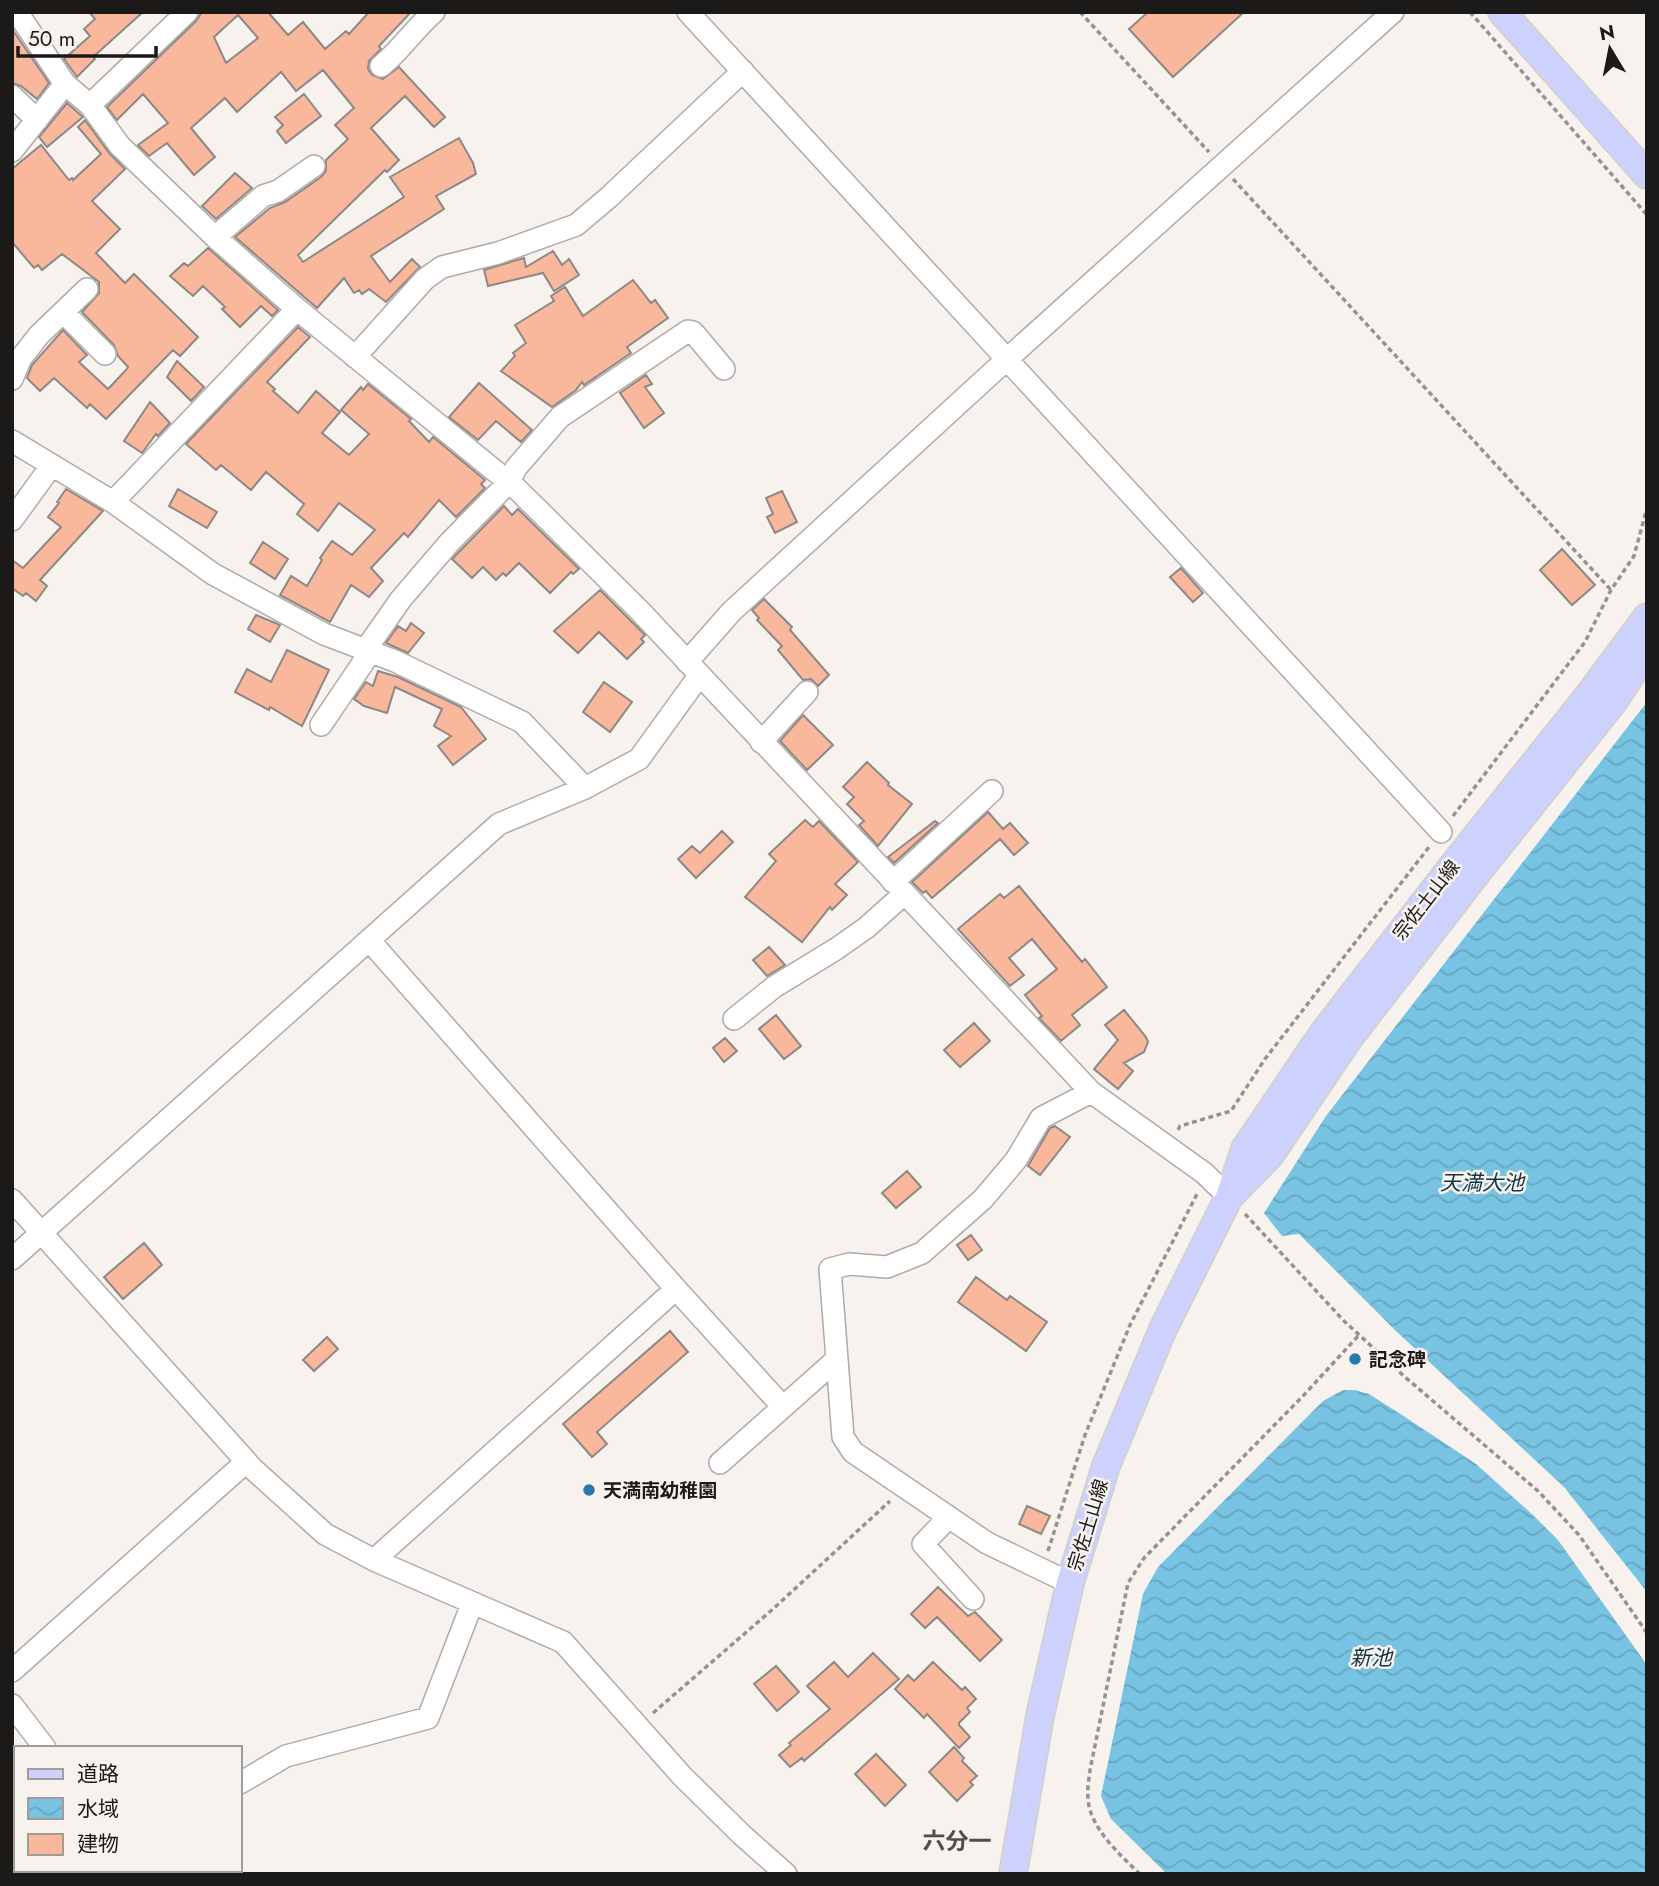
<svg xmlns="http://www.w3.org/2000/svg" width="1659" height="1886" font-family="Jost,'Noto Sans JP',sans-serif">
<style>
.water{fill:url(#water-waves)}
.building{fill:#f9b79b;stroke:#8d8886;stroke-width:2;fill-rule:evenodd}
.lines{fill:none;stroke-linecap:round;stroke-linejoin:round}
.minor-casing{stroke:#b0aaa8;stroke-width:24}
.major-casing{stroke:#d2d1d1;stroke-width:30}
.path{stroke:#969290;stroke-width:3.5;stroke-dasharray:5 3.5;stroke-linecap:butt}
.minor{stroke:#fff;stroke-width:21}
.major{stroke:#cdd1fe;stroke-width:26}
.poi-dot{fill:#247baa;stroke:#f8f2ef;stroke-width:2.5}
.labels{text-anchor:middle;dominant-baseline:central;stroke-width:5;stroke-linejoin:round;paint-order:stroke}
.street-label{font-size:19px;fill:#1c1a19;stroke:#f8f2ef}
.poi-label{font-size:19px;font-weight:bold;fill:#1c1a19;stroke:#f8f2ef;text-anchor:start}
.water-label{font-size:21px;font-style:italic;fill:#133543;stroke:#f8f2ef}
.quarter-label{font-size:23px;font-weight:bold;fill:#524d4b;stroke:#f8f2ef}
</style>
<defs>
<pattern id="water-waves" width="16" height="10" patternUnits="userSpaceOnUse" patternTransform="scale(1.75)"><rect width="16" height="10" fill="#78c2e2"/><path d="M0 5q4-4 8 0t8 0" fill="none" stroke="#67a6c1"/></pattern>
</defs>
<rect width="100%" height="100%" fill="#f8f2ef"/>
<path class="water" d="M1647,702V1592L1564,1487L1396,1331L1299,1234L1282,1236L1264,1213L1326,1116Z
M1343,1390H1354L1369,1394L1399,1413L1476,1464L1533,1515L1558,1540L1647,1665V1874H1167L1111,1819L1101,1796L1143,1594L1158,1567L1323,1401Z"/>
<path class="building" d="M89,12H143L93,57L95,59L77,77L64,59L90,36L84,29L95,19Z
M202,12H268L288,35L303,22L325,49L346,31L349,34L369,12H411L379,46L381,49L369,61L368,69L372,75L383,79L399,67L445,117L434,127L405,96L371,128L399,160L387,172L385,170L298,255L303,262L404,197L390,177L459,138L473,163L476,174L436,196L444,209L371,256L390,282L412,259L420,267L386,302L369,289L362,294L359,290L354,293L344,278L317,308L235,237L270,208L285,202L321,177L326,171V160L348,139L335,125L354,108L323,70L296,91L281,72L237,112L225,98L191,128L215,157L194,175L167,143L149,156L138,145L168,123L143,94L117,120L107,107L196,21ZM238,15L258,38L226,63L214,37Z
M1148,12H1244L1173,77L1129,29Z
M12,29L49,83L37,99L21,86L12,83Z
M304,94L321,116L286,143L277,131L283,125L275,117Z
M67,103L83,117L47,147L39,137Z
M85,120L110,154L125,169L92,201L120,229L96,253L125,283L134,274L198,337L180,356L173,350L106,419L90,404L87,408L54,378L40,391L27,378L32,365L63,330L87,355L79,362L108,389L127,369L128,367L118,356L114,345L82,312L99,293V282L62,254L42,270L38,265L34,268L12,242V169L41,145L69,180L72,178L73,180L101,154L78,127Z
M235,173L252,188L216,219L202,206Z
M208,248L278,310L272,316L261,306L240,327L222,309L225,307L203,286L193,296L170,276L184,263L188,266Z
M553,251L562,265L569,259L579,275L554,291L543,273L488,286L484,270L524,258L526,267Z
M633,280L651,303L655,300L668,318L627,347L631,353L584,385L582,382L576,390L552,407L501,371L515,356L513,353L526,343L515,325L554,301L551,296L565,287L583,316Z
M298,327L310,337L267,382L275,389L273,391L298,413L316,391L340,412L322,433L349,455L369,434L341,410L361,387L363,390L368,384L411,419L409,421L429,442L433,437L485,480L481,484L485,488L456,517L439,500L408,537L404,533L371,568L383,581L369,597L351,585L330,622L280,595L291,576L307,586L322,560L320,558L332,541L352,555L375,530L339,503L318,531L297,514L304,504L266,472L251,490L221,465L216,470L186,444Z
M177,361L204,387L191,401L167,377Z
M646,375L652,384L645,387L664,413L644,428L620,393Z
M479,383L532,430L521,442L496,421L478,440L449,417Z
M150,402L170,423L158,436L156,434L142,453L124,441Z
M66,489L103,511L40,580L47,586L36,601L26,593L23,596L12,588V560L23,568L61,527L48,517L59,503L57,502Z
M178,489L217,512L207,528L169,506Z
M782,491L797,522L775,533L767,517L773,514L766,498Z
M504,506L512,515L518,509L579,569L573,574L571,572L550,593L519,563L506,576L503,573L496,580L483,567L472,578L452,559Z
M263,542L288,559L275,579L250,563Z
M1562,549L1595,585L1572,605L1540,570Z
M1181,568L1203,593L1193,602L1170,577Z
M600,590L645,635L641,639L644,642L627,659L599,632L578,653L554,631Z
M764,599L792,627L790,630L829,675L818,686L811,679L803,680L778,650L782,646L757,620L759,618L752,610Z
M256,615L280,625L270,642L248,629Z
M411,623L424,633L408,653L386,643L398,626L406,631Z
M287,650L329,670L302,726L270,707L269,710L235,692L247,669L271,682Z
M378,671L398,677L461,707L486,739L453,765L438,746L451,736L434,726L442,709L395,687L387,713L364,706L354,699L366,682L373,686Z
M604,682L632,702L610,732L583,712Z
M803,715L833,745L807,770L780,741Z
M867,762L889,783L888,785L912,804L878,846L859,825L864,821L847,804L854,797L843,787Z
M988,812L1003,829L1010,823L1028,843L1014,855L1000,839L932,898L926,891L923,893L912,882Z
M805,820L813,827L819,821L858,862L835,884L847,895L832,910L830,907L802,942L745,897L776,861L769,854Z
M935,821L938,823L894,863L888,857Z
M722,831L733,842L696,878L678,859L692,846L700,853Z
M1019,886L1082,962L1085,959L1107,987L1072,1015L1080,1025L1061,1041L1039,1018L1042,1016L1025,995L1057,969L1032,939L1009,958L1024,975L1010,986L958,929L1000,894L1004,898Z
M769,947L785,965L767,976L753,960Z
M1124,1010L1146,1037L1148,1042L1144,1052L1124,1063L1133,1071L1118,1089L1094,1069L1118,1040L1105,1025Z
M776,1015L801,1046L784,1059L759,1029Z
M974,1023L990,1041L960,1067L944,1050Z
M725,1038L737,1051L724,1062L713,1048Z
M1055,1126L1070,1137L1040,1175L1028,1166L1050,1128Z
M907,1171L921,1187L896,1208L882,1193Z
M971,1235L982,1250L968,1260L957,1245Z
M144,1243L162,1265L123,1299L104,1277Z
M976,1277L1007,1300L1010,1296L1047,1322L1026,1351L958,1302Z
M670,1331L688,1352L597,1432L607,1444L592,1457L563,1424Z
M327,1337L338,1349L314,1371L303,1360Z
M1027,1506L1050,1516L1041,1534L1019,1524Z
M938,1587L968,1616L975,1612L1002,1640L980,1661L937,1617L925,1628L911,1614Z
M873,1653L899,1679L804,1761L802,1758L790,1767L779,1755L791,1745L789,1743L830,1709L807,1686L834,1662L848,1677Z
M933,1662L962,1690L965,1687L976,1699L967,1708L970,1712L959,1723V1725L970,1737L959,1748L927,1714L924,1718L895,1689L908,1675L914,1681Z
M776,1666L799,1692L777,1711L754,1684Z
M954,1747L964,1758L962,1761L977,1776L970,1782L973,1785L957,1801L929,1772Z
M876,1754L906,1785L885,1806L855,1774Z"/>
<g class="lines">
<defs>
<path id="minor" d="M17,12L65,84L90,105L120,146L215,237L297,309L517,489L640,611L1091,1092L1204,1173L1229,1197
M688,12L1441,832
M381,66C401,50 414,29 434,12
M12,96L37,120
M90,105L187,12
M12,151L65,84
M215,237L263,196L278,191L314,166
M63,312L105,354
M355,357L425,279L442,267L498,253L576,225L608,198L743,71
M12,379L21,358L39,335L87,289
M12,441L113,502L213,574L324,634L395,661L522,722L585,788
M113,502L297,309
M12,520L52,465
M366,649L401,599L449,543L509,482L516,468L560,417L688,331L693,332L724,369
M687,662L732,611L1006,360L1393,12
M321,725L371,651
M761,742L807,692
M893,882L992,791
M369,940L676,1289L783,1407
M734,1019L774,987L836,949L866,928L904,894
M12,1200L253,1469L325,1534L374,1560L563,1642L682,1776L742,1835L786,1874
M12,1259L499,824L585,788L639,759L699,676
M720,1463L836,1360
M949,1517L923,1544L973,1599
M374,1560L676,1289
M1070,1583L987,1543L853,1452L843,1437L830,1269L849,1264L887,1267L922,1253L983,1199L1016,1160L1041,1118L1091,1092
M12,1671L246,1462
M12,1705L45,1748
M240,1783L286,1756L428,1718L472,1604
M121,1870L123,1874
M32,1874L39,1870"/>
<path id="major" d="M1502,12L1647,175
M1233,1193L1270,1155L1349,1038L1480,869L1614,701L1637,666L1647,638
M1013,1874L1040,1716L1070,1583L1106,1466L1163,1329L1229,1197L1245,1149L1324,1032L1455,863L1589,695L1647,617"/>
</defs>
<use href="#minor" class="minor-casing"/>
<use href="#major" class="major-casing"/>
<path class="path" d="M1080,12L1209,152
M1470,12L1647,215
M1233,179L1611,590
M1453,816L1585,642L1611,590L1634,556L1647,508
M1178,1130L1180,1126L1231,1111L1265,1059L1429,847
M1245,1214L1344,1321L1405,1377L1538,1491L1579,1535L1647,1633
M1048,1551L1085,1435L1130,1325L1197,1194
M653,1713L773,1609L890,1501
M1140,1874C1120,1855 1089,1827 1088,1798C1087,1789 1089,1779 1090,1770L1128,1583L1144,1558L1303,1396L1359,1335"/>
<use href="#minor" class="minor"/>
<use href="#major" class="major"/>
</g>
<g class="poi-dot">
<circle cx="1355" cy="1359" r="7"/>
<circle cx="589" cy="1490" r="7"/>
</g>
<g class="labels">
<g class="street-label">
<text transform="translate(1426 900) rotate(-52)">宗佐土山線</text>
<text transform="translate(1088 1525) rotate(-73)">宗佐土山線</text>
</g>
<g class="poi-label">
<text x="1369" y="1359">記念碑</text>
<text x="603" y="1490">天満南幼稚園</text>
</g>
<g class="water-label">
<text x="1482" y="1183">天満大池</text>
<text x="1371" y="1658">新池</text>
</g>
<g class="quarter-label">
<text x="957" y="1841">六分一</text>
</g>
</g>
<rect width="1659" height="1886" fill="none" stroke="#1c1a19" stroke-width="28"/>
<rect x="14" y="1746" width="228" height="126" fill="#f8f2ef" stroke="#a09c99" stroke-width="2"/>
<rect x="28" y="1769" width="35" height="10" fill="#cdd1fe" stroke="#a09c99" stroke-width="2"/>
<text x="77" y="1781" font-size="21" fill="#1c1a19">道路</text>
<rect x="28" y="1798" width="35" height="21" fill="url(#water-waves)" stroke="#a09c99" stroke-width="2"/>
<text x="77" y="1816" font-size="21" fill="#1c1a19">水域</text>
<rect x="28" y="1834" width="35" height="21" fill="#f9b79b" stroke="#a09c99" stroke-width="2"/>
<text x="77" y="1851" font-size="21" fill="#1c1a19">建物</text>
<g transform="translate(1610 49) rotate(350)" stroke="#f8f2ef" stroke-width="5" paint-order="stroke">
<path d="M0-5L12 26L0 18L-12 26Z" fill="#1c1a19"/>
<text y="-10" font-size="19" font-weight="bold" text-anchor="middle" fill="#1c1a19">N</text>
</g>
<path d="M18 46v10h138v-10" fill="none" stroke="#1c1a19" stroke-width="3.5"/>
<text x="28" y="46" font-size="21" fill="#1c1a19" stroke="#f8f2ef" stroke-width="5" paint-order="stroke">50 m</text>
</svg>
